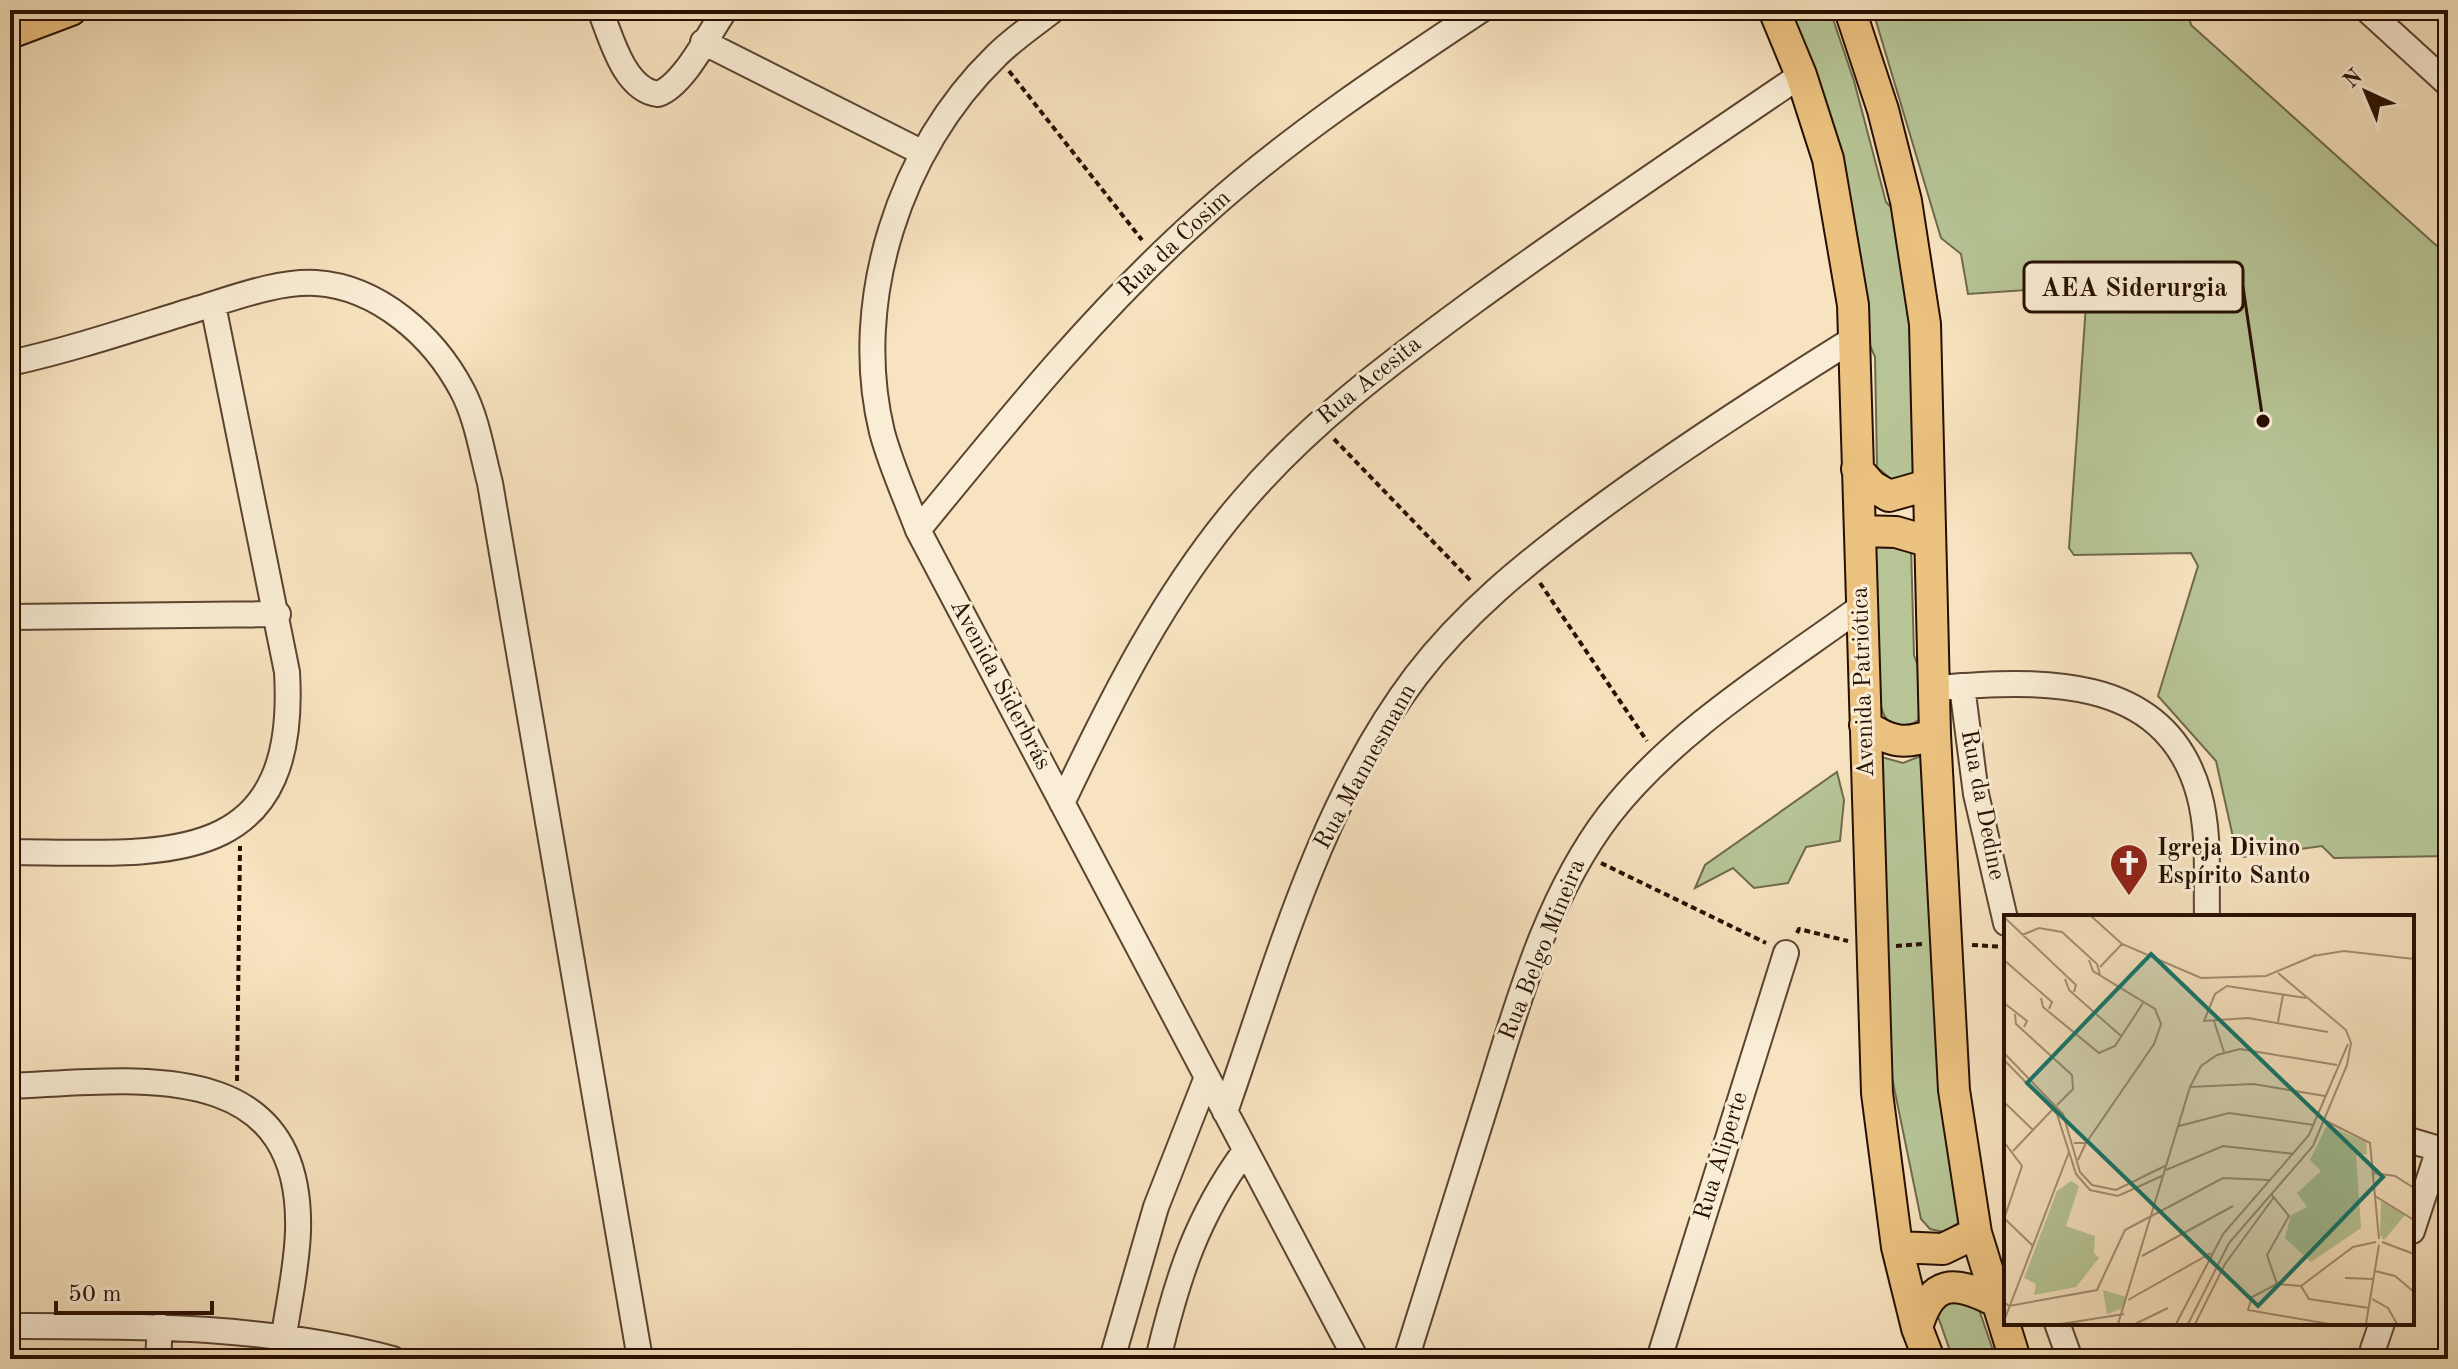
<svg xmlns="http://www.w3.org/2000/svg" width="2458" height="1369" font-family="'Old Standard TT',serif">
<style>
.green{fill:#b7c596;stroke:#6f6a4c;stroke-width:2}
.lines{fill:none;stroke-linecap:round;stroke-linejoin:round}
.minor-casing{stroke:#5b4431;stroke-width:28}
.major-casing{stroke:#270f02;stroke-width:34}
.path{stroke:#270f02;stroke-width:4;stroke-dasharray:6 4;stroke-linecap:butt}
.minor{stroke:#faedd5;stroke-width:24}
.major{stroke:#ecc280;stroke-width:30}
.labels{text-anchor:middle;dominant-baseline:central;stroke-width:6;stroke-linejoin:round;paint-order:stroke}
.street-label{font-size:24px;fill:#270f02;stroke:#faedd5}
.poi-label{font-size:24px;font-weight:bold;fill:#270f02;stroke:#faedd5;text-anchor:start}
.inset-road{fill:none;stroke:#a48e73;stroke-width:2}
.view{fill:#0f766e;fill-opacity:0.15;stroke:#0f766e;stroke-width:4}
.inset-edge{fill:none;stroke:#270f02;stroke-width:4}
.leader{fill:none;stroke:#270f02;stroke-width:3}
.callout-dot{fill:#270f02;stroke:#faedd5;stroke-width:3}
.callout{fill:#faedd5;stroke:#270f02;stroke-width:3}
.callout-label{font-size:26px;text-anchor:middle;font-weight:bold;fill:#270f02}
</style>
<rect width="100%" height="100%" fill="#f7e3bf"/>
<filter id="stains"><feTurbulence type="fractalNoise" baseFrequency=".0025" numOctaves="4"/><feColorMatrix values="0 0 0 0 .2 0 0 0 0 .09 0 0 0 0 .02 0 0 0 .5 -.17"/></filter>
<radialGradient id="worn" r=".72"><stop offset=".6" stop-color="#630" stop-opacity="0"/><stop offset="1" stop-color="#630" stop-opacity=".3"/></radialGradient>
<path class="green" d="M1782,10H1837L1833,19L1854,81L1886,202L1903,220L1911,287L1917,471L1913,476L1892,480L1877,467L1875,357L1865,334Z
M2195,10L2189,17L2191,25L2448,256V856L2334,858L2322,846L2243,857L2235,846L2216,761L2158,696L2198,566L2191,553L2074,555L2069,548L2087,290L2069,287L1968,294L1961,254L1941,238L1873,11Z
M1875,544L1911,546L1914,655L1922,677L1924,716L1911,725C1901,727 1889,725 1884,715C1871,688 1876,579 1875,544Z
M1926,754L1961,1221L1944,1232L1930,1229L1921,1219L1890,1068L1878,756L1903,763Z
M1837,772L1844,800L1840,841L1806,847L1788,883L1754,888L1733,868L1695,888L1705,865Z
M1973,1292L1996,1359H1953L1935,1308Z"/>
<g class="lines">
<defs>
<path id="minor" d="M600,10C611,37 624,90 658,94C684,85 709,33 725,10
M1053,10C1034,25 1013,39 996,56C900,149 850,301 882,432C891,466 906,498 918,530L1356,1359
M2367,10L2448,84
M703,42L923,153
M10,363C74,349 135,328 197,309C234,298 277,281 316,283C379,287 434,337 462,390C477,418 482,453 490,483L640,1359
M918,530C1008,420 1096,310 1203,215C1288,138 1386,73 1481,10
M10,617L278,614
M1962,686L1976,794L2006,923
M1935,688C2036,680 2165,671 2199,794C2210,834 2206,876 2207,917
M1062,803C1112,698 1165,592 1241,503C1308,424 1390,363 1473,302C1580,224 1691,150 1801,75
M10,852C161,853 299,873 287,672L213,305
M10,1086C131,1081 303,1052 298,1231C297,1266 289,1301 284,1335
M1225,1112C1277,964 1320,803 1416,676C1464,613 1526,563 1589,516C1675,452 1765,394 1855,338
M2412,1141L2439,1149L2448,1145
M2412,1231L2439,1149
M2057,1323L2070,1359
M10,1326C139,1326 267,1325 393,1359
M158,1359L160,1326
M1112,1359L1156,1207L1207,1077
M1158,1359C1177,1279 1196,1218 1245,1151
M1406,1359C1434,1272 1461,1185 1488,1098C1518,1002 1547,896 1609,815C1673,732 1777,668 1861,607
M1659,1359L1786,953
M2374,1359L2373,1349L2382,1323"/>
<path id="major" d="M1774,10L1801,75L1828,159L1853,305L1877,1093L1897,1247L1917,1328L1929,1359
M1850,10L1883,110L1906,201L1925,324L1935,734L1954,1090L1976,1233L2015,1359
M10,33L71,10
M1857,469L1872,486L1889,496L1928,485
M1860,531L1896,532L1927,541
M1865,725C1891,743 1905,745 1935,734
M1897,1247L1943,1249L1976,1233
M1917,1328C1931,1279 1954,1280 1995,1301"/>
</defs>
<use href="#minor" class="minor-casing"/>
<use href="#major" class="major-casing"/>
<path class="path" d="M1009,71L1142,240
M1334,439L1472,582
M1540,583L1647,741
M1601,863L1766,943
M1797,933L1799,929L1848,941
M1972,945L2006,947
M1896,946L1923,944
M237,1081L240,846"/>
<use href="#minor" class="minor"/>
<use href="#major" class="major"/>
</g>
<defs>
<symbol id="church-pin" viewBox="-11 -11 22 30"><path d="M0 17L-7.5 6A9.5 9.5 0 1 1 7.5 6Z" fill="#8f2418" stroke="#faedd5"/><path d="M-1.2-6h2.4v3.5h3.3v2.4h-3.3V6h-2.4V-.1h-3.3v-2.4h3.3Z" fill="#fff"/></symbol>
</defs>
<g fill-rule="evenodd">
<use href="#church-pin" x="2107" y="841" width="44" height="60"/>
</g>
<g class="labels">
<g class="street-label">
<text transform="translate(1175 244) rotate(-43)">Rua da Cosim</text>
<text transform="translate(1370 381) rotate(-39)">Rua Acesita</text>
<text transform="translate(1864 682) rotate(-92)">Avenida Patriótica</text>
<text transform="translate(1000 685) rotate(62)">Avenida Siderbrás</text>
<text transform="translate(1366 767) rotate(-61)">Rua Mannesmann</text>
<text transform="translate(1982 805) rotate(79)">Rua da Dedine</text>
<text transform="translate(1543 950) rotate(-68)">Rua Belgo Mineira</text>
<text transform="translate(1722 1156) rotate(-73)">Rua Aliperte</text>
</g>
<g class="poi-label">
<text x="2157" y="849">Igreja Divino<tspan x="2157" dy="28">Espírito Santo</tspan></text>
</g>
</g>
<g transform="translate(2004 915)">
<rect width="410" height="410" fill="#f7e3bf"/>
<path d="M323,210L362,227L363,239L352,240L357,313L307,347L281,323L287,300L303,292L293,278L317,256L306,245ZM67,266L75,271L62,311L91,321L90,338L95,343L72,372L30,380L32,369L20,363L53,276ZM377,286L401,300L380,325L376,320ZM99,375L123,382L117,394L103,399Z" fill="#b7c596"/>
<path class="inset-road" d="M87,1L118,29L197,63L262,61L312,40M0,2L72,70L70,77M18,20L35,13L58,17L93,49L96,59M309,41L340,36L410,44M0,45L48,87L45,94M96,52L118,29M61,64L65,75L117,121M37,83L39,92L95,138L111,131L139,88M302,83L223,71L211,79L200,106L244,103L324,117M0,88L23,106L20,112M11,99L12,109L68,160L69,174L53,190M210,106L220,137M274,107L279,80M0,138L59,199L76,257L88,270L112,275L163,250M0,145L53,199L72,259L86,275L114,281L160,260M186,172L249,169L321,181M0,187L29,215M322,206L366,228L375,324M175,211L225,198L310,210M0,227L18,251L0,304M70,228H82L74,245M82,228L150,129L157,109L151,94L89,56L85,45M9,236L49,194M162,255L219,231L290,239M370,258L391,261L410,273M267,279L285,301L263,340L273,369L297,371L349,332L372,327M371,281L410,305M0,303L29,331M378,327L410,339M138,341L229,291M371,356L391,361L410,377M341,363L370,364M273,369L248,382L244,395L325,409M297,371L305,384L365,393M368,384L384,393L393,409M124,385L207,338M0,387L5,391L93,375L121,315L219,263L265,265M0,406L65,237M57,409L120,399M114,409L186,172L197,151L213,140L236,134L333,150M131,409L164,393M172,409L219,319L305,220L344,129M184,409L225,328L309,231L343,150L347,128L342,115L274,58M191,409L221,349L270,282M362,409L375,330"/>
<path class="view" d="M147,39L379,262L254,391L23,168Z"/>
<rect width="410" height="410" class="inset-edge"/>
</g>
<path class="leader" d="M2263 421L2243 287"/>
<circle class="callout-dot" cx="2263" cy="421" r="8"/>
<rect class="callout" x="2024" y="262" width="219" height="50" rx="8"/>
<g class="callout-label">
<text x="2134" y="296">AEA Siderurgia</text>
</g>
<rect width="2458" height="1369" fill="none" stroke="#f7e3bf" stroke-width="40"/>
<rect x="12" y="12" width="2434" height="1345" fill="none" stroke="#270f02" stroke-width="4"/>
<rect x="20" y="20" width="2418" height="1329" fill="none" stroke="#270f02" stroke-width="2"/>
<g transform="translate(2366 92) rotate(316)" stroke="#faedd5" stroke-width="6" paint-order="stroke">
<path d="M0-6L14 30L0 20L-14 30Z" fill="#270f02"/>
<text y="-12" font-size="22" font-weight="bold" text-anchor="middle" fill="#270f02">N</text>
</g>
<path d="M56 1301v12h156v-12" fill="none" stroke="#270f02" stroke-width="4"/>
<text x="68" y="1301" font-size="24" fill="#270f02" stroke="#faedd5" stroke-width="6" paint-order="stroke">50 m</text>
<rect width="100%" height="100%" filter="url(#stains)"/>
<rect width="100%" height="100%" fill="url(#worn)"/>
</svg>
